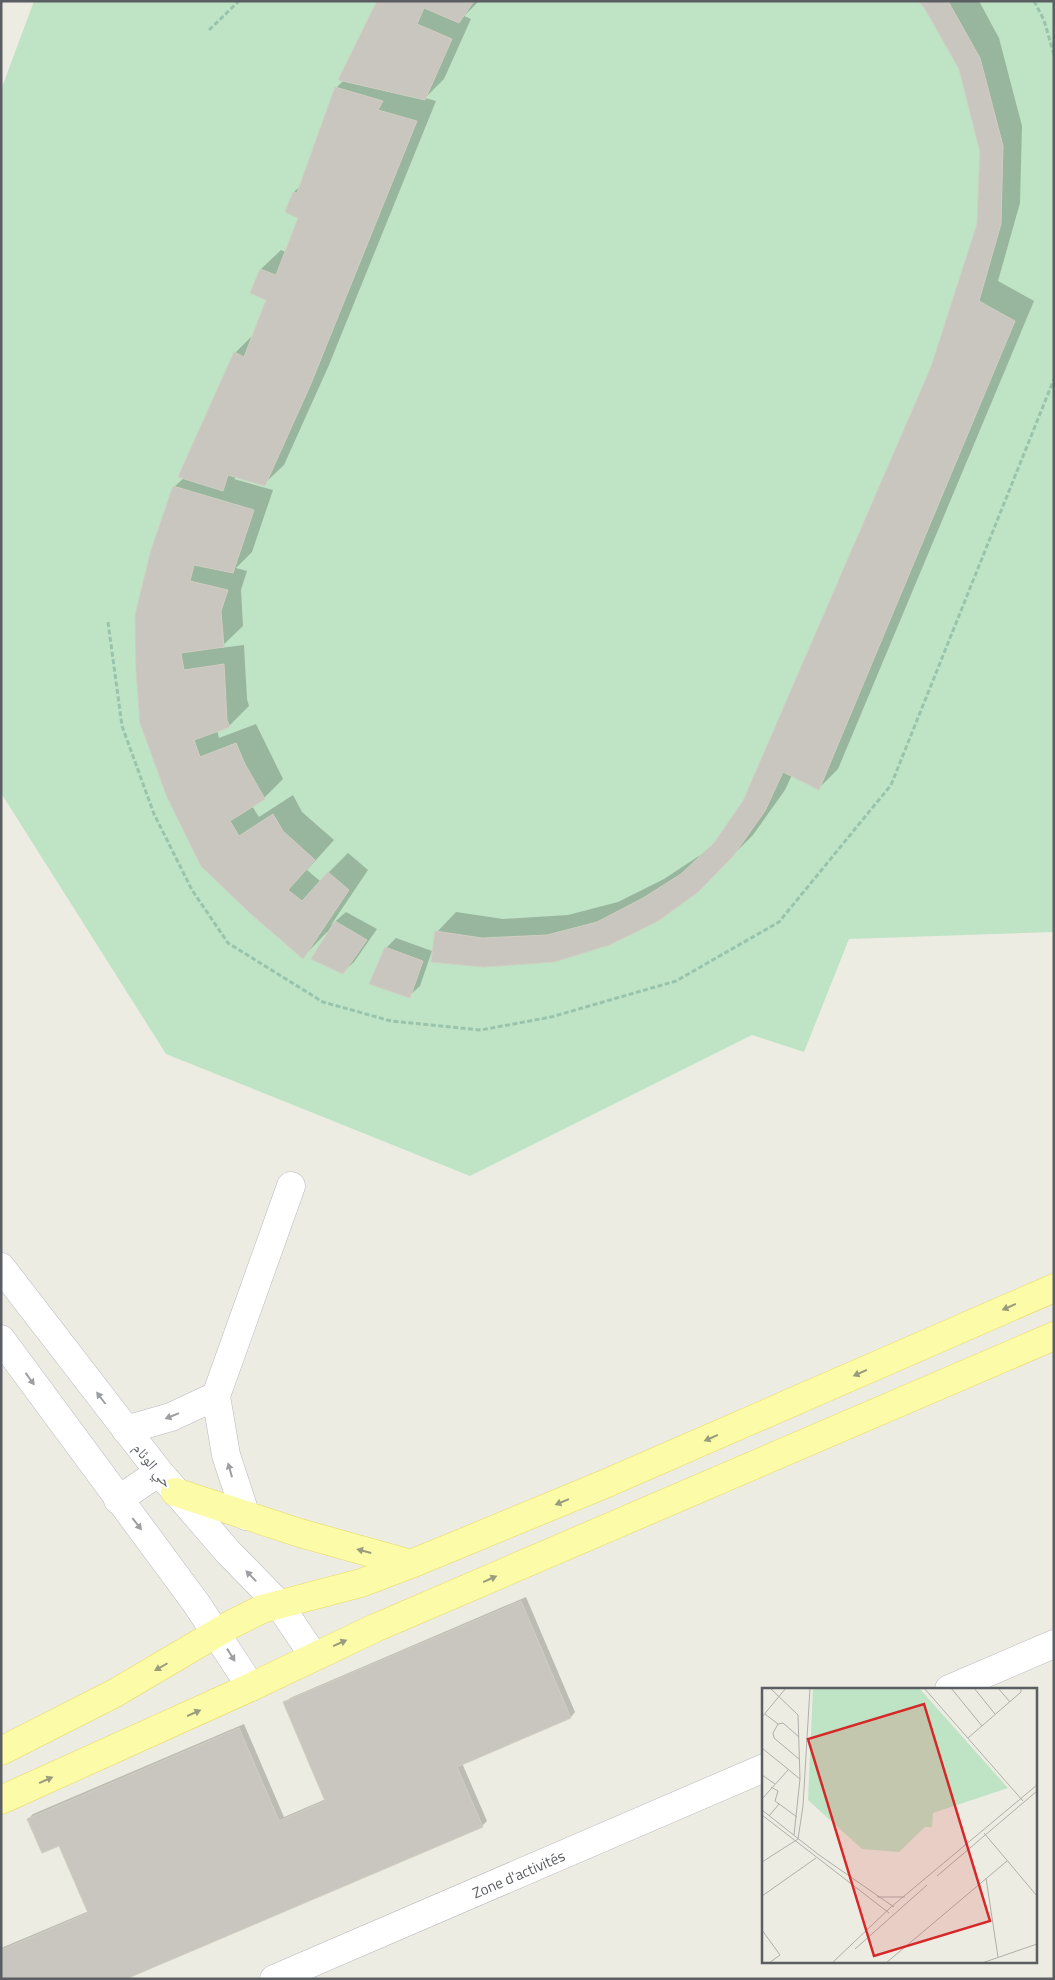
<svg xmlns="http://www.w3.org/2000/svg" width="1055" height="1980" font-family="'Titillium Web','Noto Naskh Arabic',sans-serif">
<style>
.green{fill:#bfe3c5}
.shadow{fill:#0003}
.building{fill:#c8c6bf;stroke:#d1cec1}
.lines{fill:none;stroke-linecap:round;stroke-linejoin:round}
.minor-casing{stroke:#b7b9be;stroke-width:29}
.major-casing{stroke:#ebd95d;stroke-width:29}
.path{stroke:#99c4ac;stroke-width:3;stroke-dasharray:5 2.5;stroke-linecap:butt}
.minor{stroke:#fff;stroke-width:28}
.major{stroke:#fbfba8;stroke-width:28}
.oneway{fill:#9a9c7e}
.oneway2{fill:#9c9ea1}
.labels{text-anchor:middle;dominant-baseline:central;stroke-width:4;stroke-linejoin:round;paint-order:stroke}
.street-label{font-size:15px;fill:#5a5d62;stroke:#fff}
.inset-road{fill:none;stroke:#aeafab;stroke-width:1}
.view{fill:#d62828;fill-opacity:0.15;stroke:#d62828;stroke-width:2.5}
.inset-edge{fill:none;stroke:#5a5d62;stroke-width:2.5}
</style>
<rect width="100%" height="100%" fill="#edece2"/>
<path class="green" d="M34,1H1054V932L849,939L804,1052L752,1035L470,1176L166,1054L1,793V90Z"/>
<path class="shadow" d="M378,1H479L464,16L471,19L444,79L425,98L436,101L329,365L284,465L264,484L237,476L234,479L273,490L252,552L236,568L247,571L241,590L243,626L220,648L244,645L247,699L249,706L230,725L217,730L219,738L256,724L283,779L264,798L252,806L259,817L293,795L302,812L334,840L307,870L320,881L348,853L368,870L331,925L346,912L377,929L354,962L343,972L329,933L327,932L303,957L169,796L174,487L184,478L235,353L254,334L268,300L261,269L281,250L286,252L300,218L294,192L301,185L336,88L344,80Z
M919,1H979L999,38L1022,126L1020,203L998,281L1034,301L838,769L818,789L792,775L785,790L753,835L697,891L554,960L437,932L456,912L503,919L568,915L618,902L664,879L702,854L718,840L744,802L932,368L978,224L982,152L960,69L926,8Z
M396,938L432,951L420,986L409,996L386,948Z
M526,1597L575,1712L571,1717L462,1763L487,1821L482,1826L1,1979V1948L89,1911L60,1844L28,1819L33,1814L244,1724L284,1817L326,1799L285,1703L290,1698Z"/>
<path class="building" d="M377,1H474L459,23L424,8L417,24L452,39L425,100L338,80Z
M918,1H948L980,58L1003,146L1001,224L979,301L1015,321L819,790L783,772L765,811L733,856L698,892L658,921L609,945L554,962L484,967L431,962L435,931L482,938L547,935L597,922L643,898L681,874L714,843L743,801L931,367L977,224L980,152L959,69L925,9Z
M335,87L383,101L378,110L417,121L310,386L265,486L228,475L223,491L178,477L234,352L244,357L266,300L250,293L260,269L276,275L298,218L285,212L293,192L297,193Z
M173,486L254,510L233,573L194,565L190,581L228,590L221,611L224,647L181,653L184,670L224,664L227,720L230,727L194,740L200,757L236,743L245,764L265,799L230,821L239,836L273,814L283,831L315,860L288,890L302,901L328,872L349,890L303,959L251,914L201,866L167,797L140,723L136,670L135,615L151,550Z
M335,921L367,940L343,974L311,959Z
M385,947L423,961L410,998L369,984Z
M521,1601L571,1718L457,1767L483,1827L126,1979H1V1950L88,1913L59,1846L42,1853L27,1819L239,1728L279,1821L325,1801L283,1702Z"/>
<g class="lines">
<defs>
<g id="minor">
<path d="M1,1267L159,1472L228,1552L278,1603L313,1655"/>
<path d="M1,1339L196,1603L251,1687"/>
<path d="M126,1430L171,1417L216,1396"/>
<path d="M118,1500L159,1472"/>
<path d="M246,1516L226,1455L216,1396L291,1186"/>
<path d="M949,1689L1054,1644"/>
<path id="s1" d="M274,1979L764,1768"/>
</g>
<path id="major" d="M175,1492L300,1533L411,1564
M1,1751L115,1693L232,1624L262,1609L361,1583L411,1564L607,1483L1054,1288
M1,1800L251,1687L375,1628L1054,1336"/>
</defs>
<use href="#minor" class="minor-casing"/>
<use href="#major" class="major-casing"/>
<path class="path" d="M1034,1L1044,20L1054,55
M209,30L239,1
M108,622L122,726L154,814L192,890L228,943L323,1002L391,1021L481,1030L551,1017L676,981L779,922L891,785L1054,379"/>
<use href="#minor" class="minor"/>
<use href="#major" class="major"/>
</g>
<defs><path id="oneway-solid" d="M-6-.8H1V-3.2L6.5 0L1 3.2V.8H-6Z" transform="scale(1.25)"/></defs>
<g class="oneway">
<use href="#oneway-solid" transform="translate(1009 1307) rotate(156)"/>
<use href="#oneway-solid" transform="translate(860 1373) rotate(156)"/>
<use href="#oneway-solid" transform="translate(711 1438) rotate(156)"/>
<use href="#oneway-solid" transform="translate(562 1502) rotate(158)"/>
<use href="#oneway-solid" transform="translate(364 1551) rotate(-165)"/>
<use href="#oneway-solid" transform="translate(490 1579) rotate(-24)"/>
<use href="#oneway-solid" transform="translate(340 1643) rotate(-24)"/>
<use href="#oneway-solid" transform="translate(161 1667) rotate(150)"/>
<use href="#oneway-solid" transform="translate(194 1713) rotate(-24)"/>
<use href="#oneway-solid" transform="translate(46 1780) rotate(-24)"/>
</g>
<g class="oneway2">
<use href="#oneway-solid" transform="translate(30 1379) rotate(54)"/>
<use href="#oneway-solid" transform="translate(101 1398) rotate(-127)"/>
<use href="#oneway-solid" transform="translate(172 1416) rotate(158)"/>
<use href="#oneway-solid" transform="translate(230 1470) rotate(-106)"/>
<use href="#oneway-solid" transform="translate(137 1524) rotate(52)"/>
<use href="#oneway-solid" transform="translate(251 1576) rotate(-134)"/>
<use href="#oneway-solid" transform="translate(231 1655) rotate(58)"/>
</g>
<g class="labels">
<g class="street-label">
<text transform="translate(153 1465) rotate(51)">حي الوئام</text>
<text stroke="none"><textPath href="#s1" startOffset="266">Zone d'activités</textPath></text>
</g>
</g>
<g transform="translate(762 1688)">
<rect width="275" height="275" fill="#edece2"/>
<path d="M51,0H157L246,100L171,125L170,139H163L137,164L100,161L46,112Z" fill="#bfe3c5"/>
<path class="inset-road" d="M8,0L36,27L38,91L32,147M162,0L261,113M189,0L220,38M212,0L233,26M236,0L248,14M3,26L16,36L21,35L37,49M0,29L24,0M16,36L11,45L12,50L37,71M206,50L259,4V0M0,60L38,91M0,87L13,96M9,99L16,103L13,113L35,129M0,111L26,82M0,122L57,167L132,219M0,127L127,225M7,128L17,116M222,145L275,208M0,174L36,151L41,118L48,0M175,188L275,103M224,190L236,269M0,208L54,170M115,209H143M0,242L18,267L7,275M93,261L165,197M70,275L129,219L275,97M124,275L245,173M220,275L275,256"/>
<path class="view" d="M162,16L228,233L112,268L46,51Z"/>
<rect width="275" height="275" class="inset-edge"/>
</g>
<rect width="1055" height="1980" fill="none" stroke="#5a5d62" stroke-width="5"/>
</svg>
